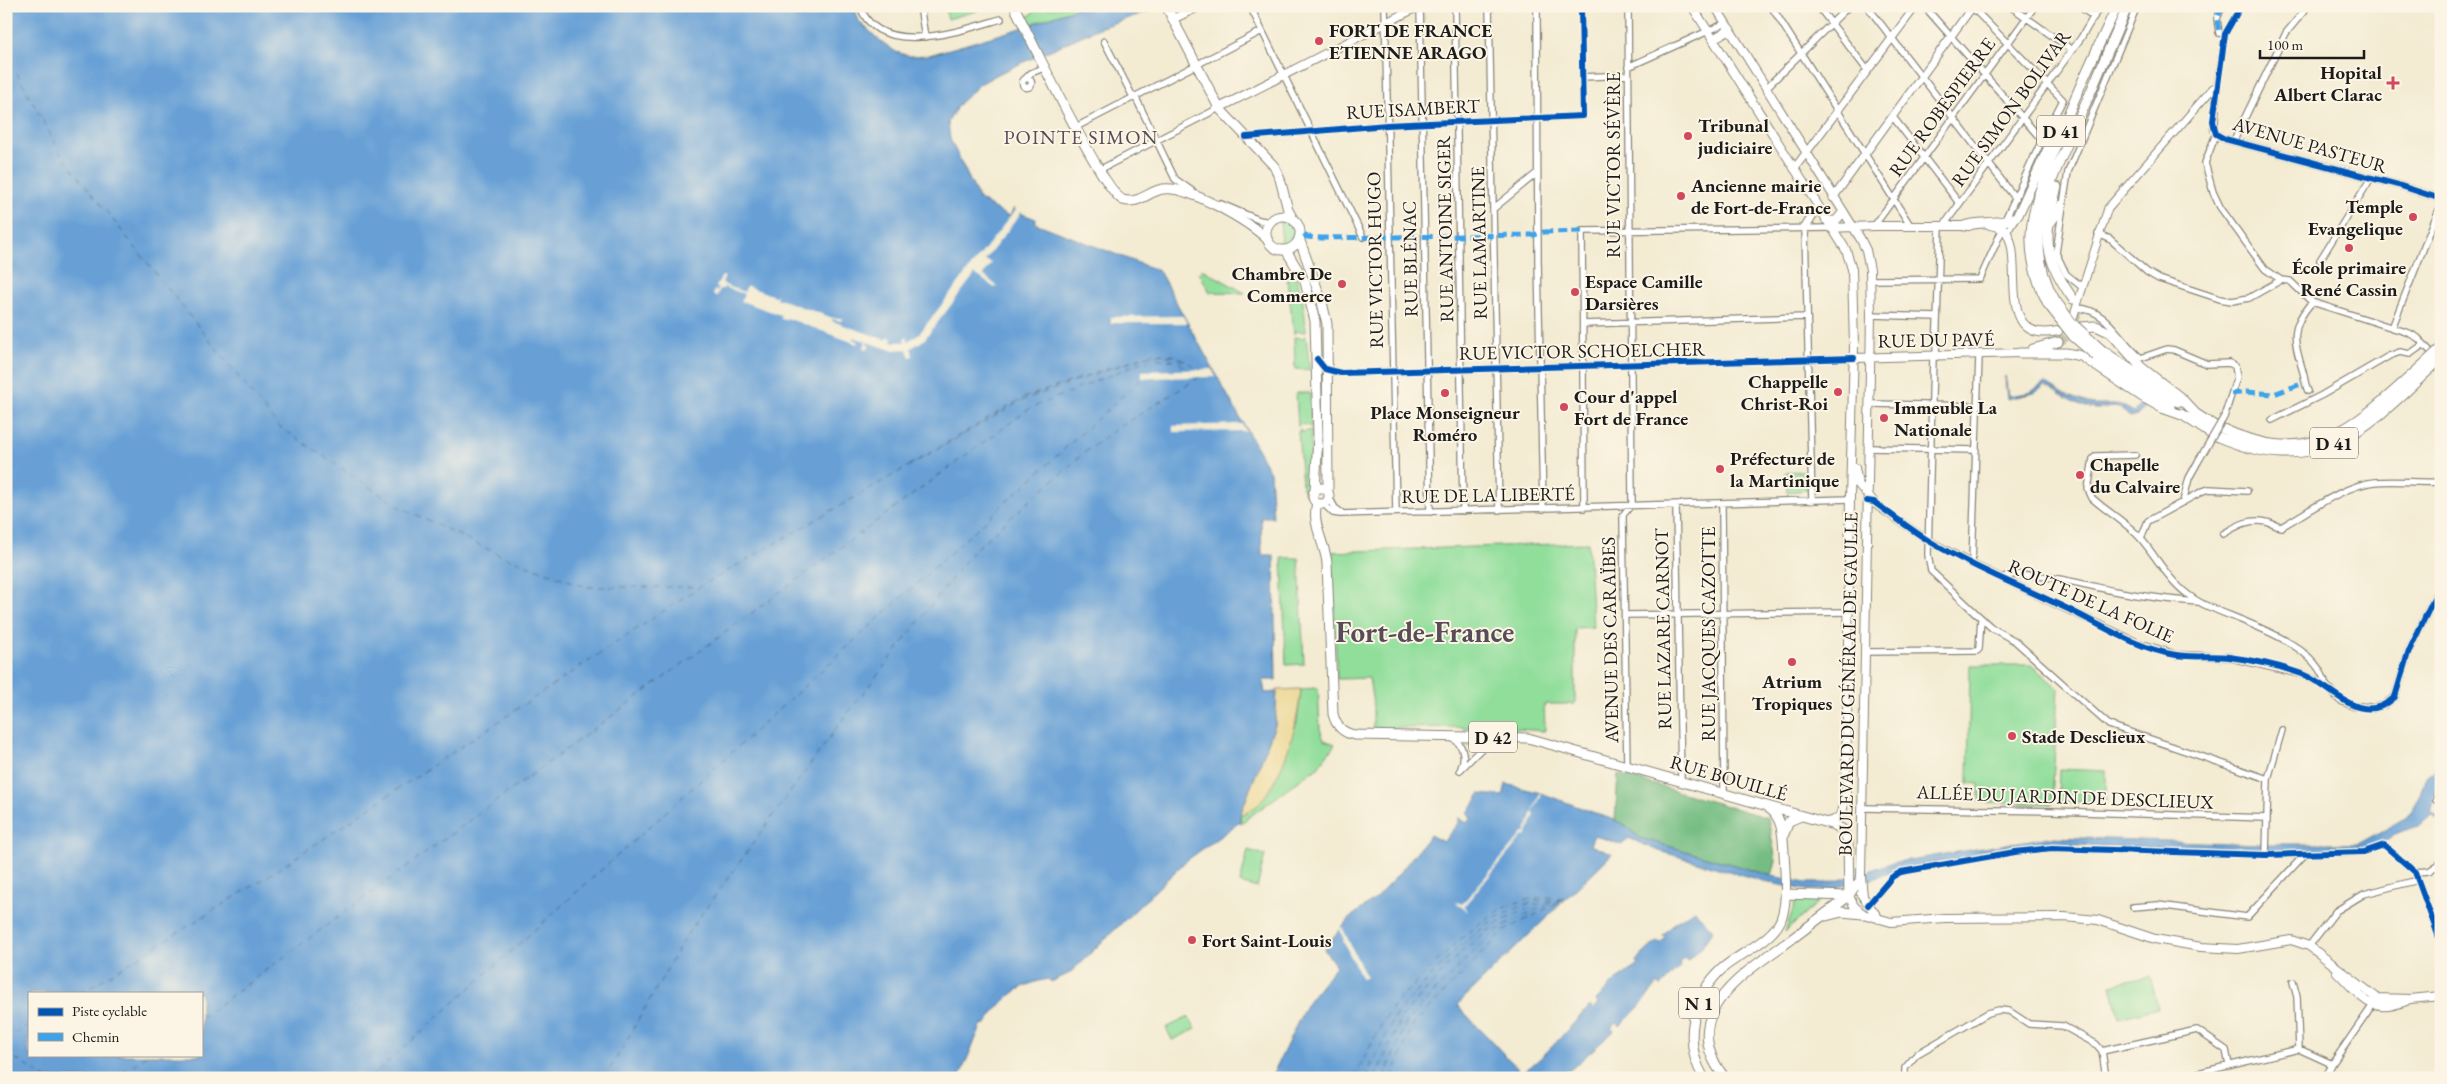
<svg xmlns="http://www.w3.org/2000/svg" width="2447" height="1084" font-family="'EB Garamond',serif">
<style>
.green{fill:#91de9b;stroke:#567d5c}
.forest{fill:#74bd83;stroke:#486c50}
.sand{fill:#eeda9e;stroke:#857b5d}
.water{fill:#67a0d6;stroke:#425e79;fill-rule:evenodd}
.pier{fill:#f3ebd2}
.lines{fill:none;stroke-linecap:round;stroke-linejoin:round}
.ferry{stroke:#3e5770;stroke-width:1;stroke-dasharray:6 5;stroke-linecap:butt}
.trunk-tunnel{stroke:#c8c2ae;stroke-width:9;stroke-dasharray:9 4.5;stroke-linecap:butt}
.minor-casing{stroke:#888477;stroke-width:8}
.tertiary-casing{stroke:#888477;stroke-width:9}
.secondary-casing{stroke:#888477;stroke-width:10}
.primary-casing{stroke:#888477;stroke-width:11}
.trunk-casing{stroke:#888477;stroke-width:11}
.minor{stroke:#fff;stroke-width:5.5}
.tertiary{stroke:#fff;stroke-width:7}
.secondary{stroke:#fff;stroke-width:8}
.primary{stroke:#fff;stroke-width:9}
.trunk{stroke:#fff;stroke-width:9}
.minor-bridge-casing{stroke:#888477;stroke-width:8;stroke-linecap:butt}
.trunk-bridge-casing{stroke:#888477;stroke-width:11;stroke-linecap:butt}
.minor-bridge{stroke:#fff;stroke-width:5.5}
.trunk-bridge{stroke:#fff;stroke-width:9}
.quiet{stroke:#3da2ea;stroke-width:5;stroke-dasharray:10 5;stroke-linecap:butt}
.cycleway-casing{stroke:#fcf5e5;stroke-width:9}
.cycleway{stroke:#0057b8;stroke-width:6}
.poi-dot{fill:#d1495b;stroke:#fcf5e5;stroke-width:2}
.labels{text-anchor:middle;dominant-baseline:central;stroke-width:4;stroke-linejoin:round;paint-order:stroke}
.shield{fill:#fcf5e5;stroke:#5f5d58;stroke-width:1}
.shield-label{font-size:18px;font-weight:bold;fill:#1c1c1c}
.poi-label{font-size:19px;font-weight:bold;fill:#1c1c1c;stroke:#fcf5e5;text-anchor:start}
.street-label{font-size:19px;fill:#1c1c1c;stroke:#fcf5e5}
.neighbourhood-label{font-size:20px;letter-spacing:1px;fill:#574c58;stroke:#fcf5e5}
.town-label{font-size:29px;font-weight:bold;fill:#574c58;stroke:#fcf5e5}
</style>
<rect width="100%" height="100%" fill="#fcf5e5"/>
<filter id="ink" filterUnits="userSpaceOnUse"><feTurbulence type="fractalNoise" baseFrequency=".02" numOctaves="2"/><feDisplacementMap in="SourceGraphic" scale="10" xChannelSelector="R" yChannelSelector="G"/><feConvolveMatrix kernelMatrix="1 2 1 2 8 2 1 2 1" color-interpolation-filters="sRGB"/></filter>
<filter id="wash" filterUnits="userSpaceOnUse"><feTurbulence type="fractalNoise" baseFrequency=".0096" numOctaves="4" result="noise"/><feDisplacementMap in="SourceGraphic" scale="20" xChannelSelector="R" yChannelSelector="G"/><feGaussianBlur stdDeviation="1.12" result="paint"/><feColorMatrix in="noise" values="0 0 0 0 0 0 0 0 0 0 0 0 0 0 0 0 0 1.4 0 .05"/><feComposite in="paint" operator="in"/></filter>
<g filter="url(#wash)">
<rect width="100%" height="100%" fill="#f3ebd2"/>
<path class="green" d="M944,6H993L948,19Z
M1063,6H1082L1031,24L1028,17L1040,7L1054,8Z
M1280,220L1289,222L1297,232L1293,243L1282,247Z
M1202,269L1245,293L1210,292L1199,273Z
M1290,269C1303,284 1305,313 1306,332L1297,331L1294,334L1286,272Z
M1305,336H1306L1310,370L1295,369L1294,337L1304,338Z
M1296,393H1310L1311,427L1301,424L1298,427Z
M1301,430V433L1311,430V479L1305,494L1302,487L1298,431Z
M1803,471V476H1807V490L1787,492L1786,472Z
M1588,543L1593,627L1575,628V704H1544L1545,731L1488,727L1373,728V704L1369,678L1337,679L1332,556L1330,552Z
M1282,558H1299L1304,664L1286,665Z
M1970,665H2031L2058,688L2052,804L1979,802V784L1968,783Z
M1318,688L1320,729L1324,740L1335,744L1333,747L1318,767L1241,823L1240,815L1256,807L1297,723L1301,689Z
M2059,769L2106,771V802H2058Z
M1248,850L1265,855L1257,888L1240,883Z
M1797,898H1823L1785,932Z
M2150,976L2158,1008L2119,1018L2111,985Z
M1189,1017L1196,1029L1172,1040L1166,1028Z"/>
<path class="forest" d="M1618,774L1768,818L1776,861L1772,876L1640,838L1622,823L1615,821Z"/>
<path class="sand" d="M1301,689C1297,728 1284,776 1257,806C1253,810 1245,813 1240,815L1275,725L1277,690Z"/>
<path class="water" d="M6,6H854L859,21L878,39L896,52L910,56L929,55L1015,30L1082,6H1164L1099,28L1000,73L980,84L958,105L948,122L950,139L979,199L1005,215L1010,216L1014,208L1017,212L1036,219L1035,223L1159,271L1270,472L1273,517H1261L1262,555H1274L1276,680H1263L1265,693L1277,692L1275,725L1240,815V822L1186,861L1070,973L1051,982L1048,979C1016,985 1003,999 985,1025L982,1024L959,1078H6ZM29,993H201V1055H29Z
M2005,376L2008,396L2029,393L2045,383L2065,395L2094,405H2121L2134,412L2142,402L2146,406L2138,415L2130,417L2120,408C2111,406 2104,409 2096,409C2080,408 2059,393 2045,386L2034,393L2007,399Z
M2441,764V778L2431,811L2441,818V821L2431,814L2421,825L2395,834L2376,847L2361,850L2272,853L2055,844L1903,868L1870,880V878L1828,890H1807L1770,883L1656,850L1629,838L1622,845L1594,835L1590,845L1612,854L1457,1005L1522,1073C1549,1054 1566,1030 1590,1006L1593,1009L1598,1004L1596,1000L1618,979L1638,965L1636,961L1657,941L1660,943L1665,938L1663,935L1676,922L1694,910L1713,930L1701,948L1687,961L1684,958L1679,963L1681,966L1660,987L1657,984L1642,1004L1620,1026L1617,1023L1611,1028L1614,1031L1569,1071L1568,1070L1560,1078H1271L1307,1003L1336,966L1324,949L1352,916L1374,900L1397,876L1430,835L1443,842L1459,822V817L1467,822L1471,818L1468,813L1480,794L1503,796L1506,784L1541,793L1622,823L1640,838L1772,876L1805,883H1828L1870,872L1871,870L1891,863L2050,837L2258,844H2358L2407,817L2420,795L2426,776Z"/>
<path class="pier" d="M1016,209L1021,213L985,260L992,263L983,275L997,286L995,288L975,274L924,340L911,348L913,356L910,357L907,349L891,350L868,342L867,344L870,345L867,349L864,348L866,341L853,337V339L858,341L857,344L787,318L786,320L781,319V315L741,301L744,294L724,287L723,289H720L717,296L713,295L714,290L717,291L718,288L716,287L722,276L725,277L722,282L725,285L744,292L747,286L774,296L778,295L776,298L779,299L833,318H842L841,321L833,319L832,321L886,340L888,337L892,338L891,342H905L904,338L907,337L908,341L919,334Z
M1183,316L1187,323H1111V317Z
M1212,369L1216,377L1142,378V371Z
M1242,424L1246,431L1173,432V426Z
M1541,790V796L1533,813L1535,814L1526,837L1523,836L1464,906L1467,912L1455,901L1462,904L1523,833L1525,834Z
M1342,927L1366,977L1362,979L1343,941L1344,940L1340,930Z"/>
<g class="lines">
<path class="ferry" d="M6,53L62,156L277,425L398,506L500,555L586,587H698
M909,465L1023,398L1153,353L1177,356L1201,370
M81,993L262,880L698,588L1023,400L1153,354L1178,357L1187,370L1178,361L1151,358L1029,409L201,1018
M6,1039L29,1025
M6,1053L46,1078
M114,1078L148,1055
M370,1078L707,775L1142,378
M605,1078L686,936L835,730L973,551L1084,453L1119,427L1200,377
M1354,1078C1366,1055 1377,1032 1390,1010C1399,997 1414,986 1425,974C1463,936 1507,887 1566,899
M1365,1078L1397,1013L1457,949L1495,918L1534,901L1562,899
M1375,1078L1402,1017L1460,953L1498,923L1535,905L1560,900
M1384,1078L1407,1021L1466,959L1501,927L1537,909L1565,899
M1392,1078L1413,1025L1504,931L1559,902"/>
</g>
</g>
<g filter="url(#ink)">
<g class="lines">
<path class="trunk-tunnel" d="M2058,342C2071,336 2078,322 2076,308"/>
<defs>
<path id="minor" d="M860,6C878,60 963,30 1001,19
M920,6L925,37
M1250,6L1363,237
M1385,6L1396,512
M1420,6L1430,512
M1455,6L1463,511
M1489,6L1499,510
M1537,6L1538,261L1543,509
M1628,6L1632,504
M1771,6L1910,225
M1818,6L1868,71
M1867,6L2016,199
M1924,6L2042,140
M1971,6L2063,100L2042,140L2005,220
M2010,6L2072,50
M2079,6L2094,17
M2222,6L2217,19L2219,33L2225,34
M1104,41L1133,97
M1628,67L1726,23
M1582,77L1628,75
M1022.5 83a4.5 4.5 0 1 1 9 0a4.5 4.5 0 1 1-9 0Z
M1024,80L1031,73L1046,67
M2217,87L2225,34L2241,6
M1766,88L1849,6
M1135,96L1175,179L1192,191
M1893,117L1959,203
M1076,127L1262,31
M2216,134L2205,163L2213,192L2220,207L2265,269L2281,280L2290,281L2312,302L2409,333L2418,338L2430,351
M1246,137L1387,125L1583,116L1581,6
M2234,140L2286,33L2305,10
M1099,170L1219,108
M1221,204L1259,220L1270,222
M1493,209L1537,173
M1944,225L2081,38L2100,6
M1874,226L2035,6
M1805,228L1812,501
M2007,232L2016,217
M2098,234L2110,239L2147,272L2159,279L2220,299L2232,301L2249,298L2281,280
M2320,260L2371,178
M1870,280L1980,279L2003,228
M2082,287L2066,274L2056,253L2068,172L2137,6
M2078,308C2109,310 2119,341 2141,358L2167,349L2174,350L2207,364L2229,363L2235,366L2237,377L2224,417
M1871,315L1937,317
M1583,324L1807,317
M2392,328L2441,204
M1933,357L1928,555L1931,571L1981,618L1992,628L2015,641L2109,725L2268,779
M1936,357L1940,225
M1317,359L1325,369L1341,373L1854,358
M2308,391C2305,385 2305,379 2303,372C2294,341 2289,328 2312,302
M1870,404L1978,406
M2272,420L2322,395L2389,356L2400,352L2410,354L2424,344
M1868,448L1975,450
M2135,455L2096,456L2093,459L2088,489L2092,498C2107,512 2129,524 2142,540C2161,563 2172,588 2201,603C2236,621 2317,640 2326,686
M1329,497L1335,508L1342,513
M2183,502L2189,478L2199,460
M1324,504L1333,513L1340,514L1850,499
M1722,504L1724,794
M1676,506L1681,781
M1584,508L1582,231L1831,228
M2223,534C2237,526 2249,518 2266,522C2272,523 2275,526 2281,527C2308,512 2344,485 2375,482C2396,480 2419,483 2441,482
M2141,538L2148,521L2203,491L2209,489L2247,491
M1972,564L1979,356
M2001,578C2020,567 2090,586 2114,591C2142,596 2170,600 2198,602
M1625,615L1848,612
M1865,652L1977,651L1979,649L1981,618
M1452,738C1463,744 1466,756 1461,768
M1627,766L1623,520V515L1632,504
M1460,770L1493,737
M2436,799L2441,801
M1863,808L2052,811L2267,818
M2266,855L2268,779L2282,730
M2415,872L2429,871L2441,863
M1868,905L1892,877L1901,872L2015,852L2052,848L2266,855L2364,852L2384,845L2415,872L2441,943
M2133,907L2158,905L2247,917L2306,853
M2309,946L2336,911L2364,894L2418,880
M2293,982L2297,997L2299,1049L2332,1064
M2102,1051L2197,1030L2226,1050L2229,1065
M1905,1078V1068L1917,1054L1988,1013L1999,1010L2009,1011L2029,1024L2063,1026L2096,1044L2102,1051L2106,1078
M2177,1078L2299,1049
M2325,1078L2332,1064L2375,1002"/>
<path id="tertiary" d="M1794,169L1916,6
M1833,198L1973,6
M2073,318L2108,208L2213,88L2217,87L2214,128L2216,134L2225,139L2398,185L2441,199
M1870,501L1929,541L1972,564L2138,643L2176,655L2229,657L2302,674L2326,686L2340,700L2354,706L2374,708L2384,705L2395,697L2408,653L2441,584"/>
<path id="secondary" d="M1692,6L1846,250L1852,269L1854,346L1850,499L1846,792L1842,814L1833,821L1826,822
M1715,6L1860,238L1866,250L1870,270L1871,315L1861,876L1863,896
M1173,19L1200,6
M1713,39L1730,29
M1219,108L1419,6
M1826,220L1836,221L1843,212
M1990,225L2003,228C2029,252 1990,346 2058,331
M1805,228L1818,207
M1831,228L1874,226H1969
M1854,358L2019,353
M1855,468L1858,484L1874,502
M1861,878L1849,896L1854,906L1863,914L1891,922L1945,918L2064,917L2098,920L2155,939L2201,947L2238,949L2291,940L2309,946L2377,998L2410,999L2441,996
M1861,894L1879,919
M2337,972C2363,997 2369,1016 2406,1001"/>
<path id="primary" d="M1166,6L1219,108L1274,166L1280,179L1288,210L1294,221
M1015,8C1030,37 1103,192 1123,200C1138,205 1149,191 1163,189C1188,185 1249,222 1267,239
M1266 233a17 17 0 1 1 34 0a17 17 0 1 1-34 0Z
M1299,238L1322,302L1327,324L1328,492
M1286,250L1305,282L1315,321L1318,436L1315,490
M1313 496a8 8 0 1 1 16 0a8 8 0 1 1-16 0Z
M1317,503C1311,524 1325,543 1327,563L1333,714C1336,726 1342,733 1355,735L1528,738L1834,825L1842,829L1848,841L1849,896
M1784,834L1789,821L1801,816
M1785,894L1849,896
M1826,916L1842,912L1863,914
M1704,1078C1682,1042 1692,995 1724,967C1739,955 1768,941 1778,925C1789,909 1785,872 1784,853C1783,837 1783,818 1769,808
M1725,1078C1676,1017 1739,976 1785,944C1806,928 1828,912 1849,896"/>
<path id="trunk" d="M2057,187C2043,238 2043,256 2073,299
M2051,222L2062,205
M1964,226C1981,220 2004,226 2018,215L2056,131
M2055,300C2044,281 2038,257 2039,234C2042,192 2068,144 2085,105C2100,72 2112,39 2128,6
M2048,304C2037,283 2030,259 2031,234C2032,210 2041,188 2049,164C2068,110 2093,58 2117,6
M2081,327L2096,326L2111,333L2141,367L2181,398L2197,415
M2033,349L2058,342
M2102,350L2178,402
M2019,353H2066L2081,356L2141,396L2162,408L2185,416
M2096,356L2170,406
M2193,412L2215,426
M2181,414L2211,434
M2221,428C2315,473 2360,421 2426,362
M2216,436C2316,479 2361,435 2431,368"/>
</defs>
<use href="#minor" class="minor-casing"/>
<use href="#tertiary" class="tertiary-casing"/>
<use href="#secondary" class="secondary-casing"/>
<use href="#primary" class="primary-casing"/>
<use href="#trunk" class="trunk-casing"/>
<use href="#minor" class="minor"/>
<use href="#tertiary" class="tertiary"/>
<use href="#secondary" class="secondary"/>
<use href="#primary" class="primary"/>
<use href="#trunk" class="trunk"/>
<defs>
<path id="minor-bridge" d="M2199,460L2224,417"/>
<path id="trunk-bridge" d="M2055,300L2072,323L2102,350
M2048,304L2073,336L2096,356
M2426,362L2441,348
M2431,368L2441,358"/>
</defs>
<use href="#minor-bridge" class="minor-bridge-casing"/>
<use href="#trunk-bridge" class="trunk-bridge-casing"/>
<use href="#minor-bridge" class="minor-bridge"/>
<use href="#trunk-bridge" class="trunk-bridge"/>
<path class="quiet" d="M2222,6L2217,19L2219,33L2225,34
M1304,234L1307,237L1321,238L1534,235L1544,232L1582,231
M2231,394L2246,392L2274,394L2304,383"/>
<defs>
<path id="cycleway" d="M2241,6L2225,34L2213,121L2216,134L2225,139L2398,185L2441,199
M1246,137L1387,125L1583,116L1581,6
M1317,359L1325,369L1341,373L1854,358
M1867,501L1874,502C1892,515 1910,529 1929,541C1974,568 2024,588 2072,611C2104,627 2139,649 2176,655C2193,658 2211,655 2229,657C2252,660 2280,666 2302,674C2333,686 2360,729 2395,697L2408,653L2441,584
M1868,905L1892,877L1901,872L2015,852L2052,848L2266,855L2364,852L2384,845L2415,872L2441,943"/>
</defs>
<use href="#cycleway" class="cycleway-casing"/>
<use href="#cycleway" class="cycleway"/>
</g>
</g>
<g class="poi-dot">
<circle cx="1319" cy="41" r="5"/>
<path d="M2390.5 75.5h5v5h5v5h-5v5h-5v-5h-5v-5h5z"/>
<circle cx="1688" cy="136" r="5"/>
<circle cx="1681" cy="196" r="5"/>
<circle cx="2413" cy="217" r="5"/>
<circle cx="2349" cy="248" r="5"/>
<circle cx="1342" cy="284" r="5"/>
<circle cx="1575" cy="292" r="5"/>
<circle cx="1838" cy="392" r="5"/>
<circle cx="1445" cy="393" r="5"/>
<circle cx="1564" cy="407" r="5"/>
<circle cx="1884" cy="418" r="5"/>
<circle cx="1720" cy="469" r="5"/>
<circle cx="2080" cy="475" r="5"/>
<circle cx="1792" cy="662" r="5"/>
<circle cx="2012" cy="736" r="5"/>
<circle cx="1192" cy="940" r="5"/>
</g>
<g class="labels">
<g class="shield">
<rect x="2037" y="115.5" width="48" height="31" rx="4"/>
<rect x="2310" y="427.5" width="48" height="31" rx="4"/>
<rect x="1469" y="721.5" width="48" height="31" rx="4"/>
<rect x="1679" y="987.5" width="40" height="31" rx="4"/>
</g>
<g class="shield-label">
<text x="2061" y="131">D 41</text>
<text x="2334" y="443">D 41</text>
<text x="1493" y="737">D 42</text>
<text x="1699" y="1003">N 1</text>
</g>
<g class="poi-label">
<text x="1329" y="30">FORT DE FRANCE<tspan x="1329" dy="22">ETIENNE ARAGO</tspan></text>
<text x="2382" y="72" text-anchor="end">Hopital<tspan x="2382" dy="22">Albert Clarac</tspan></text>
<text x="1698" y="125">Tribunal<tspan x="1698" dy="22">judiciaire</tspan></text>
<text x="1691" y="185">Ancienne mairie<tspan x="1691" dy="22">de Fort-de-France</tspan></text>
<text x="2403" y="206" text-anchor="end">Temple<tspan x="2403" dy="22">Evangelique</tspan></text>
<text x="2349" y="267" text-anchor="middle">École primaire<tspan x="2349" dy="22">René Cassin</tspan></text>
<text x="1332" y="273" text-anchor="end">Chambre De<tspan x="1332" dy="22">Commerce</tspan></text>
<text x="1585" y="281">Espace Camille<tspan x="1585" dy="22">Darsières</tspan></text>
<text x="1828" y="381" text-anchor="end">Chappelle<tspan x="1828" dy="22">Christ-Roi</tspan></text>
<text x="1574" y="396">Cour d'appel<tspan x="1574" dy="22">Fort de France</tspan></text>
<text x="1894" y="407">Immeuble La<tspan x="1894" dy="22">Nationale</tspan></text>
<text x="1445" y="412" text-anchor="middle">Place Monseigneur<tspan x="1445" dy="22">Roméro</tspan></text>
<text x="1730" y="458">Préfecture de<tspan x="1730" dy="22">la Martinique</tspan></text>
<text x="2090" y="464">Chapelle<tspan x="2090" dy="22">du Calvaire</tspan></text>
<text x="1792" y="681" text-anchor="middle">Atrium<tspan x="1792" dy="22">Tropiques</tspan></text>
<text x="2022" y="736">Stade Desclieux</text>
<text x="1202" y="940">Fort Saint-Louis</text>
</g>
<g class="street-label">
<text transform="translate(1942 107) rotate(-54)">RUE ROBESPIERRE</text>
<text transform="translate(2011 108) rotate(-54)">RUE SIMON BOLIVAR</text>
<text transform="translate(1413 109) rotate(-3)">RUE ISAMBERT</text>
<text transform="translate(2310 145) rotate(16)">AVENUE PASTEUR</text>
<text transform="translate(1613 165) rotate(-90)">RUE VICTOR SÉVÈRE</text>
<text transform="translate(1445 229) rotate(-91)">RUE ANTOINE SIGER</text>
<text transform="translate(1479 243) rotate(-91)">RUE LAMARTINE</text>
<text transform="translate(1410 259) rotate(-91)">RUE BLÉNAC</text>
<text transform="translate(1375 260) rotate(-91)">RUE VICTOR HUGO</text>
<text transform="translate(1936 340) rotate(-1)">RUE DU PAVÉ</text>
<text transform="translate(1582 351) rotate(-1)">RUE VICTOR SCHOELCHER</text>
<text transform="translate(1488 495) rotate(-1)">RUE DE LA LIBERTÉ</text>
<text transform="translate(2091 601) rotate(24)">ROUTE DE LA FOLIE</text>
<text transform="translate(1663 629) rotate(-91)">RUE LAZARE CARNOT</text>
<text transform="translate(1708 634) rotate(-90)">RUE JACQUES CAZOTTE</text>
<text transform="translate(1610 640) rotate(-91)">AVENUE DES CARAÏBES</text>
<text transform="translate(1848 684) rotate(-89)">BOULEVARD DU GÉNÉRAL DE GAULLE</text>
<text transform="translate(1729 778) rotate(16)">RUE BOUILLÉ</text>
<text transform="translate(2065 797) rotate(2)">ALLÉE DU JARDIN DE DESCLIEUX</text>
</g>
<g class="neighbourhood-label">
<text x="1081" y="137">POINTE SIMON</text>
</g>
<g class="town-label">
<text x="1425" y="632">Fort-de-France</text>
</g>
</g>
<rect width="2447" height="1084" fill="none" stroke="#fcf5e5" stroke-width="25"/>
<rect x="28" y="992" width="175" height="65" fill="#fcf5e5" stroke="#a29e95"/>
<rect x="38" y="1008" width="25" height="8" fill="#0057b8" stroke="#a29e95"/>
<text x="72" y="1016" font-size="15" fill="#1c1c1c">Piste cyclable</text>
<rect x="38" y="1033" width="25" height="8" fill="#3da2ea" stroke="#a29e95"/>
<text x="72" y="1042" font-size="15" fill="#1c1c1c">Chemin</text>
<path d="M2260 50v8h104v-8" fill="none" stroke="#1c1c1c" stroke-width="2.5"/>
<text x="2267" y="50" font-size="15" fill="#1c1c1c" stroke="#fcf5e5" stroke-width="4" paint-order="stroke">100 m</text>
</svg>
